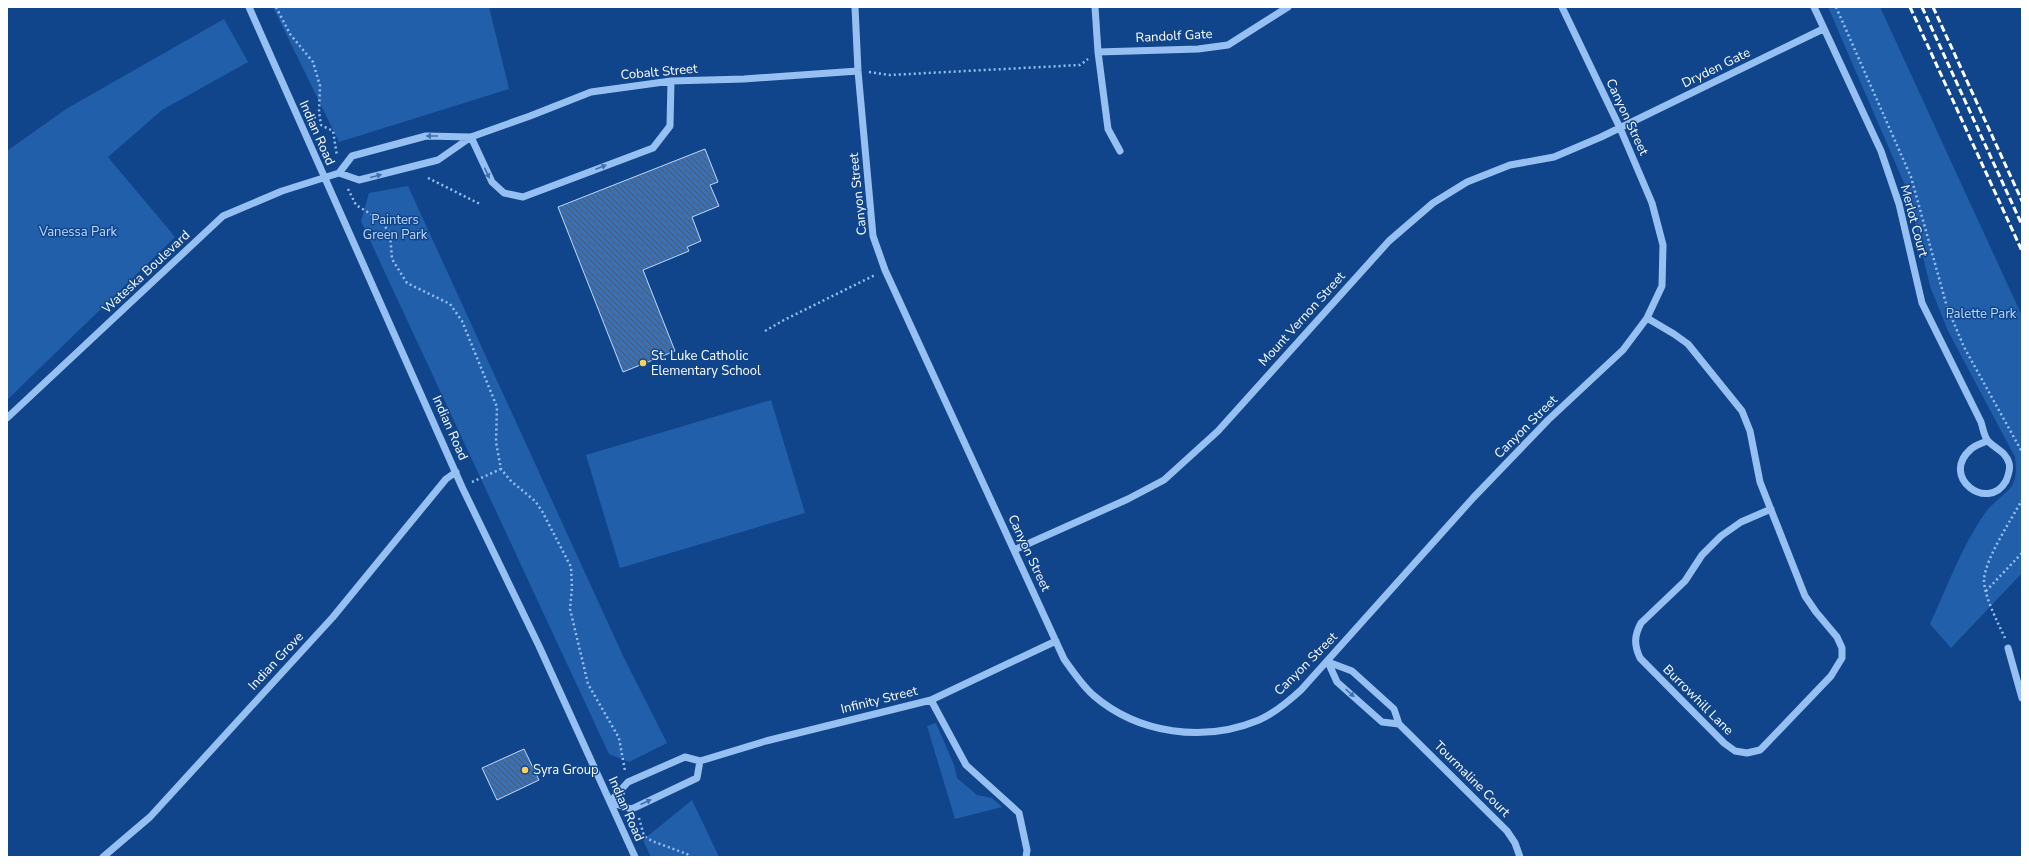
<svg xmlns="http://www.w3.org/2000/svg" width="2029" height="864" font-family="'Nunito Sans',sans-serif">
<style>
.green{fill:#225fab}
.building{fill:url(#building-back-hatch);stroke:#bedafd}
.lines{fill:none;stroke-linecap:round;stroke-linejoin:round}
.path{stroke:#97c0f2;stroke-width:2.5;stroke-dasharray:2 3;stroke-linecap:butt}
.minor{stroke:#97c0f2;stroke-width:7}
.rail{stroke:#fff;stroke-width:3;stroke-dasharray:7 3;stroke-linecap:butt}
.oneway{fill:#3f70af}
.poi-dot{fill:#ffd058;stroke:#10458b;stroke-width:1.5}
.labels{text-anchor:middle;dominant-baseline:central;stroke-width:3;stroke-linejoin:round;paint-order:stroke}
.street-label{font-size:13px;fill:#fff;stroke:#10458b}
.park-label{font-size:13px;fill:#bedafd;stroke:#10458b}
.poi-label{font-size:13px;fill:#fff;stroke:#10458b;text-anchor:start}
</style>
<defs>
<pattern id="building-back-hatch" width="6" height="6" patternUnits="userSpaceOnUse"><rect width="6" height="6" fill="#3970b5"/><path d="M-1 5l2 2M0 0l6 6M5-1l2 2" fill="none" stroke="#435c7b"/></pattern>
</defs>
<rect width="100%" height="100%" fill="#10458b"/>
<path class="green" d="M273,7H489L509,89L339,142Z
M1828,7H1880L2022,316V573L1951,648L1930,624C1947,587 1962,546 1985,513C1991,504 2010,491 2013,484C2017,475 2016,466 2015,457L1948,331L1930,286L1907,190Z
M224,19L248,62L162,110L108,157L175,237L7,400V151L66,109Z
M408,186L624,658L667,743L629,762L609,754L361,221L369,193Z
M771,400L805,513L620,568L586,455Z
M936,723L954,765L957,778L977,795L992,798L1002,807L955,819L927,726Z
M692,800L719,857H651L643,840Z"/>
<path class="building" d="M705,149L718,182L710,185L719,206L692,217L701,241L687,247L689,251L643,270L675,351L623,372L558,207Z
M524,749L539,780L497,800L482,768Z"/>
<g class="lines">
<path class="path" d="M276,7L290,34L313,62L320,86L319,112L321,125L333,131L337,156
M1836,7L1911,177L1947,307L1964,347L2022,452
M869,72L890,75L1080,65L1088,59
M428,178L480,204
M348,189L356,205L379,219L390,233L392,259L407,283L450,304L462,321L497,407L496,442L501,469L511,481L535,501L542,511L571,567L572,587L570,609L588,684L619,738L625,771
M765,331L784,320L875,275
M472,482L501,469
M1986,591L2022,553
M2005,638C1998,623 1984,596 1984,580C1985,559 2011,520 2022,500
M639,818L644,836L652,841L687,854L689,857"/>
<path class="minor" d="M249,7L462,487L539,646L635,857
M855,7L858,71L873,236L885,270L1064,659C1073,672 1082,685 1093,695C1138,734 1204,743 1259,720C1275,713 1289,701 1301,690L1473,498L1548,420L1623,350L1647,318L1662,286L1663,245L1652,203L1620,128L1562,7
M1095,7L1098,52L1108,129L1120,151
M1814,7L1881,151L1899,204L1922,303L1981,422C1983,428 1984,438 1989,442C1996,449 2006,452 2009,463C2011,469 2008,476 2006,481C1988,513 1939,477 1971,449C1975,445 1982,443 1987,441
M1098,52L1198,49L1228,45L1288,7
M471,137L492,182L504,193L523,197L653,148L670,126L671,81
M339,173L352,156L426,136L470,137
M1647,318L1674,334L1688,344L1742,411L1750,431L1760,482L1805,596L1816,612L1837,637L1842,648V658L1831,676L1764,746L1760,750L1747,753L1735,751L1724,743L1640,658C1634,645 1634,636 1641,623L1685,581L1702,555L1721,536L1741,522L1771,509
M7,418L223,216L282,191L339,173L359,180L438,160L471,137L530,116L591,92L671,81L744,79L858,71
M1014,550L1128,499L1164,480L1218,431L1389,241L1433,203L1467,182L1510,165L1554,157L1601,137L1823,29
M2008,648L2022,698
M1328,662L1352,671L1394,709L1399,724L1507,831L1515,843L1520,857
M1328,662L1337,682L1382,722L1399,724
M931,700L966,765L1019,813L1027,850L1026,857
M610,802L628,782L685,757L700,761L766,741L931,700L1056,641
M610,802L631,809L636,807L697,778L700,761
M103,857L150,817L333,617L446,479L456,472"/>
<path class="rail" d="M1910,7L2022,251
M1922,7L2022,225
M1933,7L2022,201"/>
</g>
<defs><path id="oneway-solid" d="M-6-.8H1V-3.2L6.5 0L1 3.2V.8H-6Z"/></defs>
<g class="oneway">
<use href="#oneway-solid" transform="translate(432 136) rotate(-180)"/>
<use href="#oneway-solid" transform="translate(601 167) rotate(-21)"/>
<use href="#oneway-solid" transform="translate(487 173) rotate(65)"/>
<use href="#oneway-solid" transform="translate(376 176) rotate(-15)"/>
<use href="#oneway-solid" transform="translate(1350 693) rotate(42)"/>
<use href="#oneway-solid" transform="translate(646 802) rotate(-25)"/>
</g>
<g class="poi-dot">
<circle cx="643" cy="363" r="4"/>
<circle cx="525" cy="770" r="4"/>
</g>
<g class="labels">
<g class="street-label">
<text transform="translate(1174 36) rotate(-3)">Randolf Gate</text>
<text transform="translate(1716 68) rotate(-26)">Dryden Gate</text>
<text transform="translate(659 72) rotate(-5)">Cobalt Street</text>
<text transform="translate(1627 117) rotate(65)">Canyon Street</text>
<text transform="translate(317 133) rotate(66)">Indian Road</text>
<text transform="translate(858 194) rotate(-96)">Canyon Street</text>
<text transform="translate(1914 221) rotate(75)">Merlot Court</text>
<text transform="translate(146 272) rotate(-43)">Wateska Boulevard</text>
<text transform="translate(1302 319) rotate(-48)">Mount Vernon Street</text>
<text transform="translate(1526 427) rotate(-45)">Canyon Street</text>
<text transform="translate(450 428) rotate(66)">Indian Road</text>
<text transform="translate(1029 553) rotate(65)">Canyon Street</text>
<text transform="translate(276 661) rotate(-47)">Indian Grove</text>
<text transform="translate(1306 664) rotate(-45)">Canyon Street</text>
<text transform="translate(879 700) rotate(-14)">Infinity Street</text>
<text transform="translate(1698 700) rotate(45)">Burrowhill Lane</text>
<text transform="translate(1472 779) rotate(45)">Tourmaline Court</text>
<text transform="translate(626 809) rotate(66)">Indian Road</text>
</g>
<g class="park-label">
<text x="395" y="220">Painters<tspan x="395" dy="15">Green Park</tspan></text>
<text x="78" y="232">Vanessa Park</text>
<text x="1981" y="314">Palette Park</text>
</g>
<g class="poi-label">
<text x="651" y="356">St. Luke Catholic<tspan x="651" dy="15">Elementary School</tspan></text>
<text x="533" y="770">Syra Group</text>
</g>
</g>
<rect width="2029" height="864" fill="none" stroke="#ffffff" stroke-width="16"/>
</svg>
